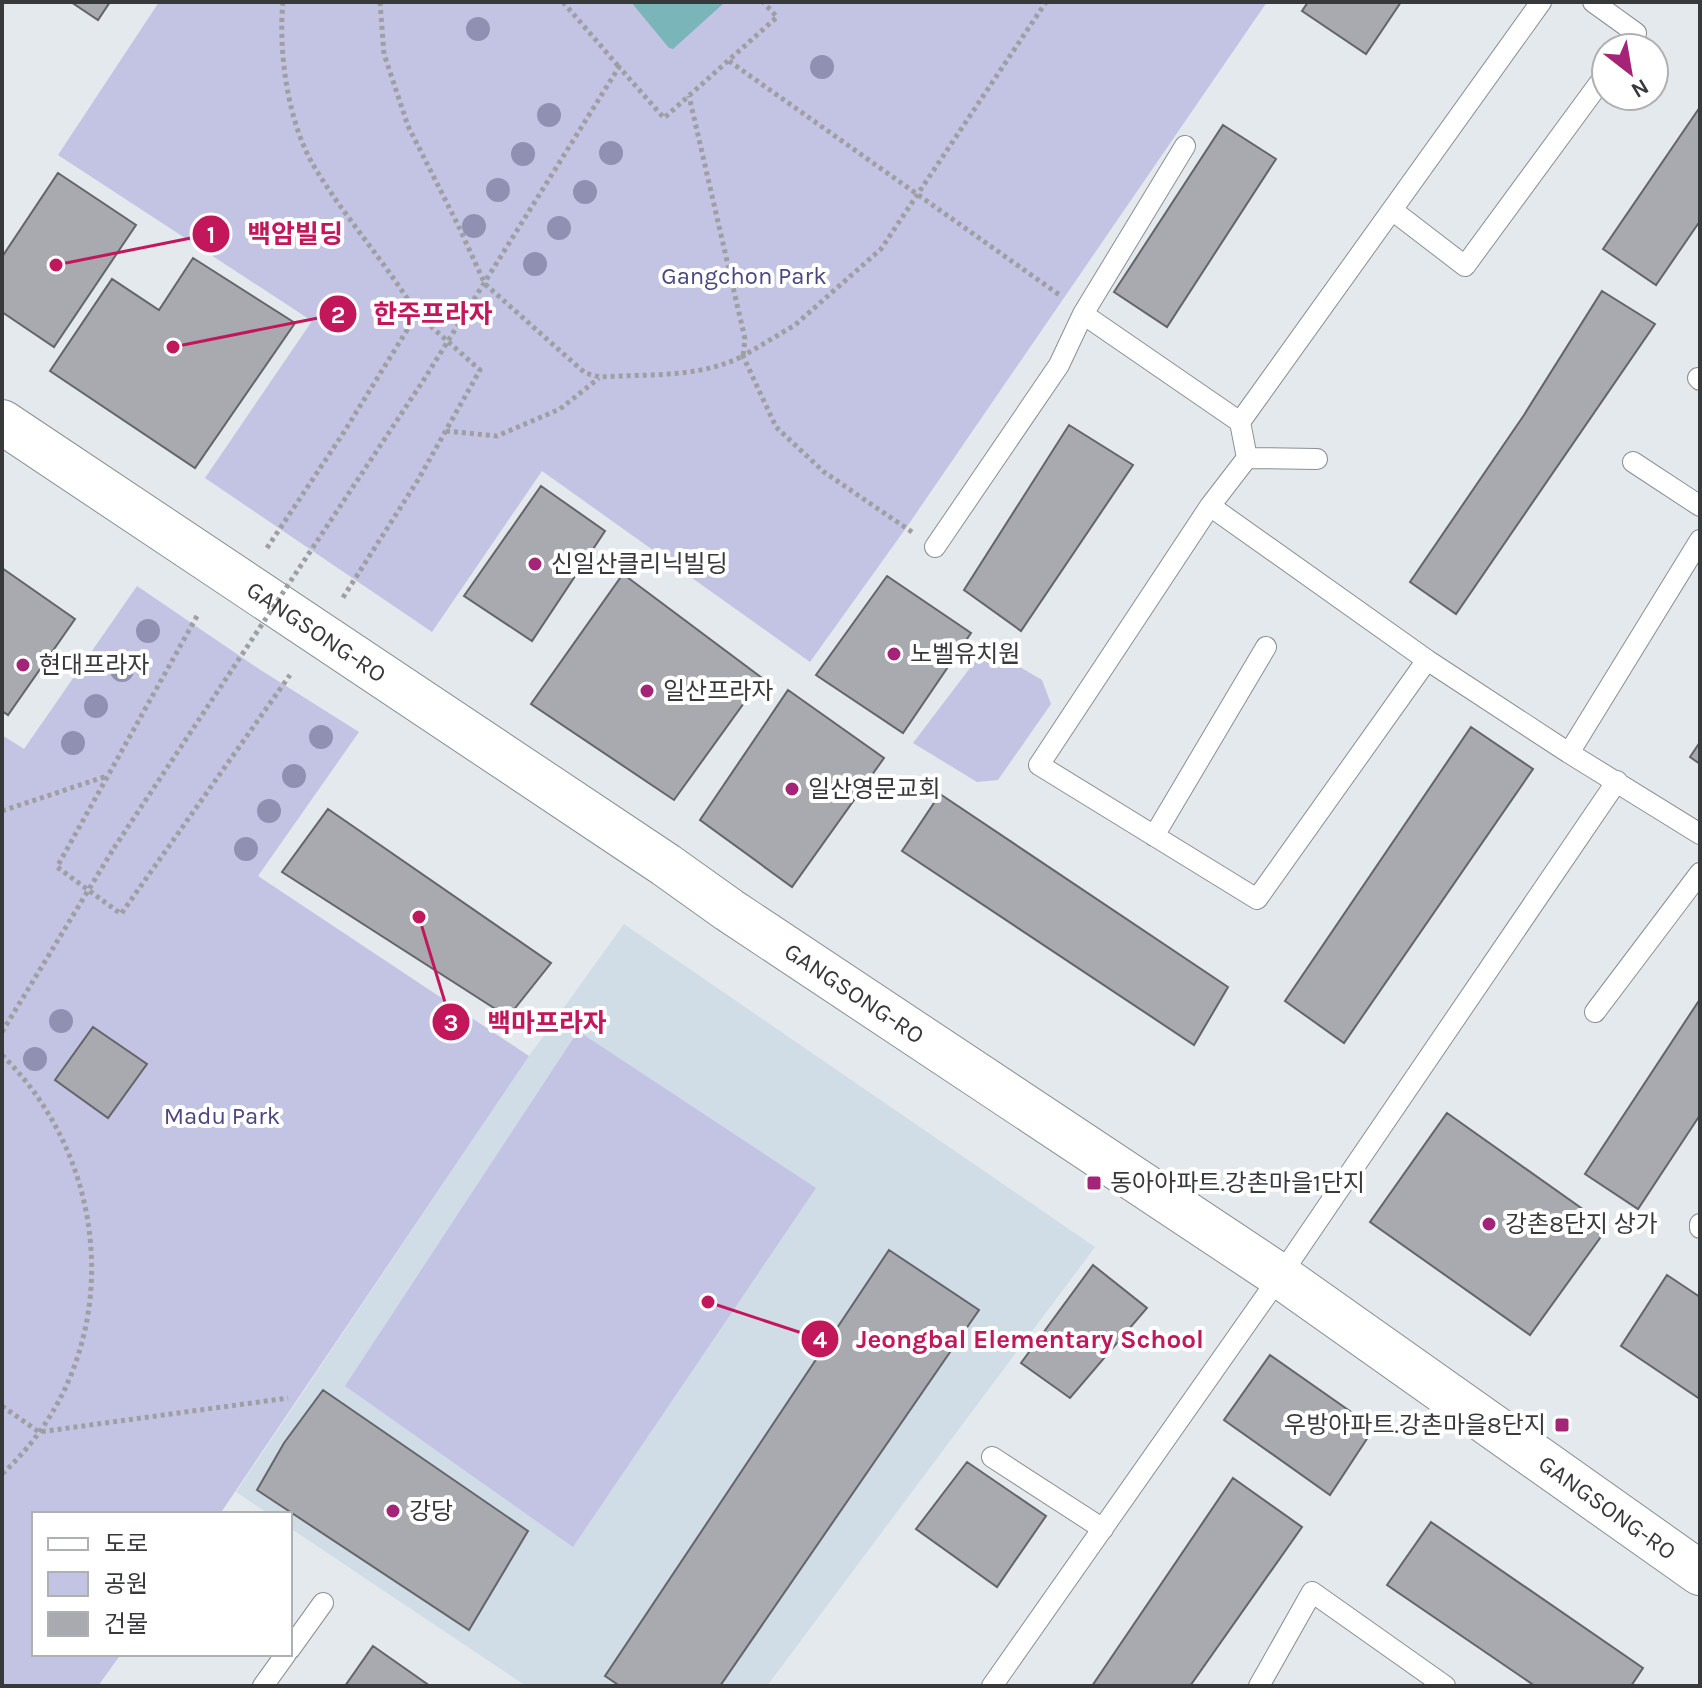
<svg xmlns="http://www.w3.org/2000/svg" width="1702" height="1688" font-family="Karla,'Noto Sans KR',sans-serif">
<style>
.built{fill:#d1dde6}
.green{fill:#c3c4e4}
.water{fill:#7ab6b9}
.building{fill:#a8aaaf;stroke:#63656a;stroke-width:2}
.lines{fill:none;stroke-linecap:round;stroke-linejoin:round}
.service-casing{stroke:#8a8f93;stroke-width:22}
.secondary-casing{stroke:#8a8f93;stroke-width:46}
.path{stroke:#9ca0a3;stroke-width:5;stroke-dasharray:4 4;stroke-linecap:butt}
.service{stroke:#fff;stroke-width:20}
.secondary{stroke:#fff;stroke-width:44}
.path-bridge{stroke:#9ca0a3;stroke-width:5;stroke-dasharray:4 4;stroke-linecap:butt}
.tree{fill:#9090b2}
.poi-dot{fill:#a42577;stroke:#fff;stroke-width:3}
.labels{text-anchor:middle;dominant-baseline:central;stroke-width:8;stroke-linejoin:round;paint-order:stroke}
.park-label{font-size:24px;fill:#4b4881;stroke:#fff}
.poi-label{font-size:24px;fill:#37393b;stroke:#fff;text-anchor:start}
.street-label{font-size:24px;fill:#37393b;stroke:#fff}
.leader{fill:none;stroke:#c2185b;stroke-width:3}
.callout-dot{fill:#c2185b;stroke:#fff;stroke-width:3}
.mark-label{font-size:24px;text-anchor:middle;font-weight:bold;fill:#fff}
.callout-label{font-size:26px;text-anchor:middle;font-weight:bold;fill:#c2185b;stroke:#fff;stroke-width:8;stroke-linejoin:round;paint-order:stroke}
</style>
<rect width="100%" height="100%" fill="#e4e9ed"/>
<path class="built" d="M624,924L1095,1247L767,1686H526L290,1528V1514H269L236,1492L529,1056Z"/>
<path class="green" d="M159,2H1267L906,528L810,662L542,471L432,632L205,478L312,321L58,155Z
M137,586L259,669L359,732L258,876L529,1056L220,1514H34V1654H121L98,1686H2V735L24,749Z
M986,647L1042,680L1051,704L998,780L977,782L913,743Z
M578,1031L816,1188L573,1547L345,1386Z"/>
<path class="water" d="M631,2H724V3L673,49L669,48Z"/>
<path class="building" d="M71,2H110L98,20Z
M1308,2H1401L1366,54L1302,11Z
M1700,107V221L1656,285L1603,249Z
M1223,125L1276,159L1167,327L1114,292Z
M58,173L136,225L54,347L2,312V257Z
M193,258L295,323L195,468L50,371L112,279L159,310Z
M1602,291L1655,324L1456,614L1410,582L1524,415Z
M1069,425L1133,465L1021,631L964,590Z
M541,486L605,531L532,641L464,596Z
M2,568L75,619L8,715L2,711Z
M623,574L762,678L674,800L531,704Z
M887,576L971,633L903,733L816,675Z
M788,690L884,758L792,887L700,820Z
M1471,727L1533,769L1344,1043L1285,1001Z
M1700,742V764L1690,757Z
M940,794L1228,987L1194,1045L902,851Z
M328,809L551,963L508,1017L282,872Z
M1700,999V1115L1638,1209L1585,1174Z
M93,1027L147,1064L108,1118L55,1080Z
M1447,1113L1608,1227L1530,1335L1370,1222Z
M889,1250L979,1310L720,1686H620L605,1676Z
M1093,1265L1147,1308L1070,1398L1021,1363Z
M1667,1275L1700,1297V1399L1621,1346Z
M1270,1355L1374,1428L1330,1495L1224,1420Z
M323,1390L528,1531L469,1630L257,1490L284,1443Z
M967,1462L1046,1516L997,1587L916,1529Z
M1233,1478L1302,1527L1190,1686H1092Z
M1431,1522L1643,1668L1631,1686H1535L1387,1585Z
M373,1646L430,1686H345Z"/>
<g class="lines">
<defs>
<path id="service" d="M1593,2L1636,33L1625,48
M1392,210L1465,266L1606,74
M1083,314L1185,146
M1698,378L1700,380
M1240,422L1541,2
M1247,458L1317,459
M1633,462L1700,506
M1210,506L1427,660L1569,753L1700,834
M935,547L1059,365L1083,314L1240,422L1247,458L1210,506L1039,765L1257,899L1427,660
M1569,753L1700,540
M1154,836L1266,647
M1595,1012L1700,873
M1700,1224V1228
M992,1457L1103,1529
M290,1649L323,1603
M263,1686L286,1654
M992,1686L1280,1276L1617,781
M1259,1686L1312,1592L1445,1686"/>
<g id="secondary">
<path id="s1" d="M2,422L666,865L729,910L1280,1276L1700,1573"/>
</g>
</defs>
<use href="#service" class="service-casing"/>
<use href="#secondary" class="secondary-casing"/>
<path class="path" d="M283,2C278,52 288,124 315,168C346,219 386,263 417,314
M380,2L384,54L408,126L458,225L485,284L585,373L600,377C648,374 700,378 743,356L745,339L689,96
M563,2L619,67
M729,61L1061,296
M423,381L619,67L664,118L777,17L763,2
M446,431L497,436L560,409L599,378
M912,532L824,472L776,427L743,356L795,325L881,249L1046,2
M267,548L344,432L417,314L480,370L418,480L342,599
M197,616L57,867L121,914L290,675
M2,811L107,776
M2,1032L114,848
M2,1055C118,1169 125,1361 2,1474
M2,1406L39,1432L288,1398"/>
<use href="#service" class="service"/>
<use href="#secondary" class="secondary"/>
<path class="path-bridge" d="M114,848L423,381"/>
</g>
<g class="tree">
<circle cx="478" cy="29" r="12"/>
<circle cx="822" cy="67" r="12"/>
<circle cx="549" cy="115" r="12"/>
<circle cx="611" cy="153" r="12"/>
<circle cx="523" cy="154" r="12"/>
<circle cx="498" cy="190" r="12"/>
<circle cx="585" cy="192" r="12"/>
<circle cx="474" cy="226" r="12"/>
<circle cx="559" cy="228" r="12"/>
<circle cx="535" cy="264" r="12"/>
<circle cx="148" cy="631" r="12"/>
<circle cx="122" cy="670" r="12"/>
<circle cx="96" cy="706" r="12"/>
<circle cx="321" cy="737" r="12"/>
<circle cx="73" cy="743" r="12"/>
<circle cx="294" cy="776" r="12"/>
<circle cx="269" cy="811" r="12"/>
<circle cx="246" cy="849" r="12"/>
<circle cx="61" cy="1021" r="12"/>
<circle cx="35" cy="1059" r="12"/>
</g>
<g class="poi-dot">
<circle cx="535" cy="564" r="8"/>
<circle cx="894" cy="654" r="8"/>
<circle cx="23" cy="665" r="8"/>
<circle cx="647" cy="691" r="8"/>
<circle cx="792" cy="789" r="8"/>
<rect x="1086" y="1175" width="16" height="16" rx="4"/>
<circle cx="1489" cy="1224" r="8"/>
<rect x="1554" y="1417" width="16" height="16" rx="4"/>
<circle cx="393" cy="1511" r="8"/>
</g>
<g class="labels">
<g class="park-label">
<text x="744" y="276">Gangchon Park</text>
<text x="222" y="1116">Madu Park</text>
</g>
<g class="poi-label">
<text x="551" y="564">신일산클리닉빌딩</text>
<text x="910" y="654">노벨유치원</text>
<text x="39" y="665">현대프라자</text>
<text x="663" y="691">일산프라자</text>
<text x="808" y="789">일산영문교회</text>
<text x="1110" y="1183">동아아파트.강촌마을1단지</text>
<text x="1505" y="1224">강촌8단지 상가</text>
<text x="1546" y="1425" text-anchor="end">우방아파트.강촌마을8단지</text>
<text x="409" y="1511">강당</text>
</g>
<g class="street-label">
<text stroke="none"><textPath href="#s1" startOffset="378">GANGSONG-RO</textPath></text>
<text stroke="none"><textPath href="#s1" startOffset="1026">GANGSONG-RO</textPath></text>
<text stroke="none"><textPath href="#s1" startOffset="1938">GANGSONG-RO</textPath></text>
</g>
</g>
<path class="leader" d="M56 265L211 234M173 347L338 314M419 917L451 1022M708 1302L820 1339"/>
<g class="callout-dot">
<circle cx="56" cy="265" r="8"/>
<circle cx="173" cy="347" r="8"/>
<circle cx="419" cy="917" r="8"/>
<circle cx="708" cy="1302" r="8"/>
<circle cx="211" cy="234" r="20"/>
<circle cx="338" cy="314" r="20"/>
<circle cx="451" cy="1022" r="20"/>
<circle cx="820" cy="1339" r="20"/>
</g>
<g class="mark-label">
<text x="211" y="243">1</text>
<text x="338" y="323">2</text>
<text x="451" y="1031">3</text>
<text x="820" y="1348">4</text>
</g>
<g class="callout-label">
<text x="295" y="243">백암빌딩</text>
<text x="433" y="323">한주프라자</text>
<text x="547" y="1032">백마프라자</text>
<text x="1030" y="1348">Jeongbal Elementary School</text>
</g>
<rect width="1702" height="1688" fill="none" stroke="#37393b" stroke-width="8"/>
<rect x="32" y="1512" width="260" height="144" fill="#ffffff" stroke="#afb0b1" stroke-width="2"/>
<rect x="48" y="1538" width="40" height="12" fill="#ffffff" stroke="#afb0b1" stroke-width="2"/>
<text x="104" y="1552" font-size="24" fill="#37393b">도로</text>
<rect x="48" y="1572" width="40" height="24" fill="#c3c4e4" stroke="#afb0b1" stroke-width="2"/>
<text x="104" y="1592" font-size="24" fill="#37393b">공원</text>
<rect x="48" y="1612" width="40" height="24" fill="#a8aaaf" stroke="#afb0b1" stroke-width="2"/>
<text x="104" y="1632" font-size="24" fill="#37393b">건물</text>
<g transform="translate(1630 72) rotate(149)"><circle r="38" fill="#ffffff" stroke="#afb0b1" stroke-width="2"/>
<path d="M0-6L14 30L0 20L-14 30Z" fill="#a42577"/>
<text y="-12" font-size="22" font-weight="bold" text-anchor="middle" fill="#37393b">N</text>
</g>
</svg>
